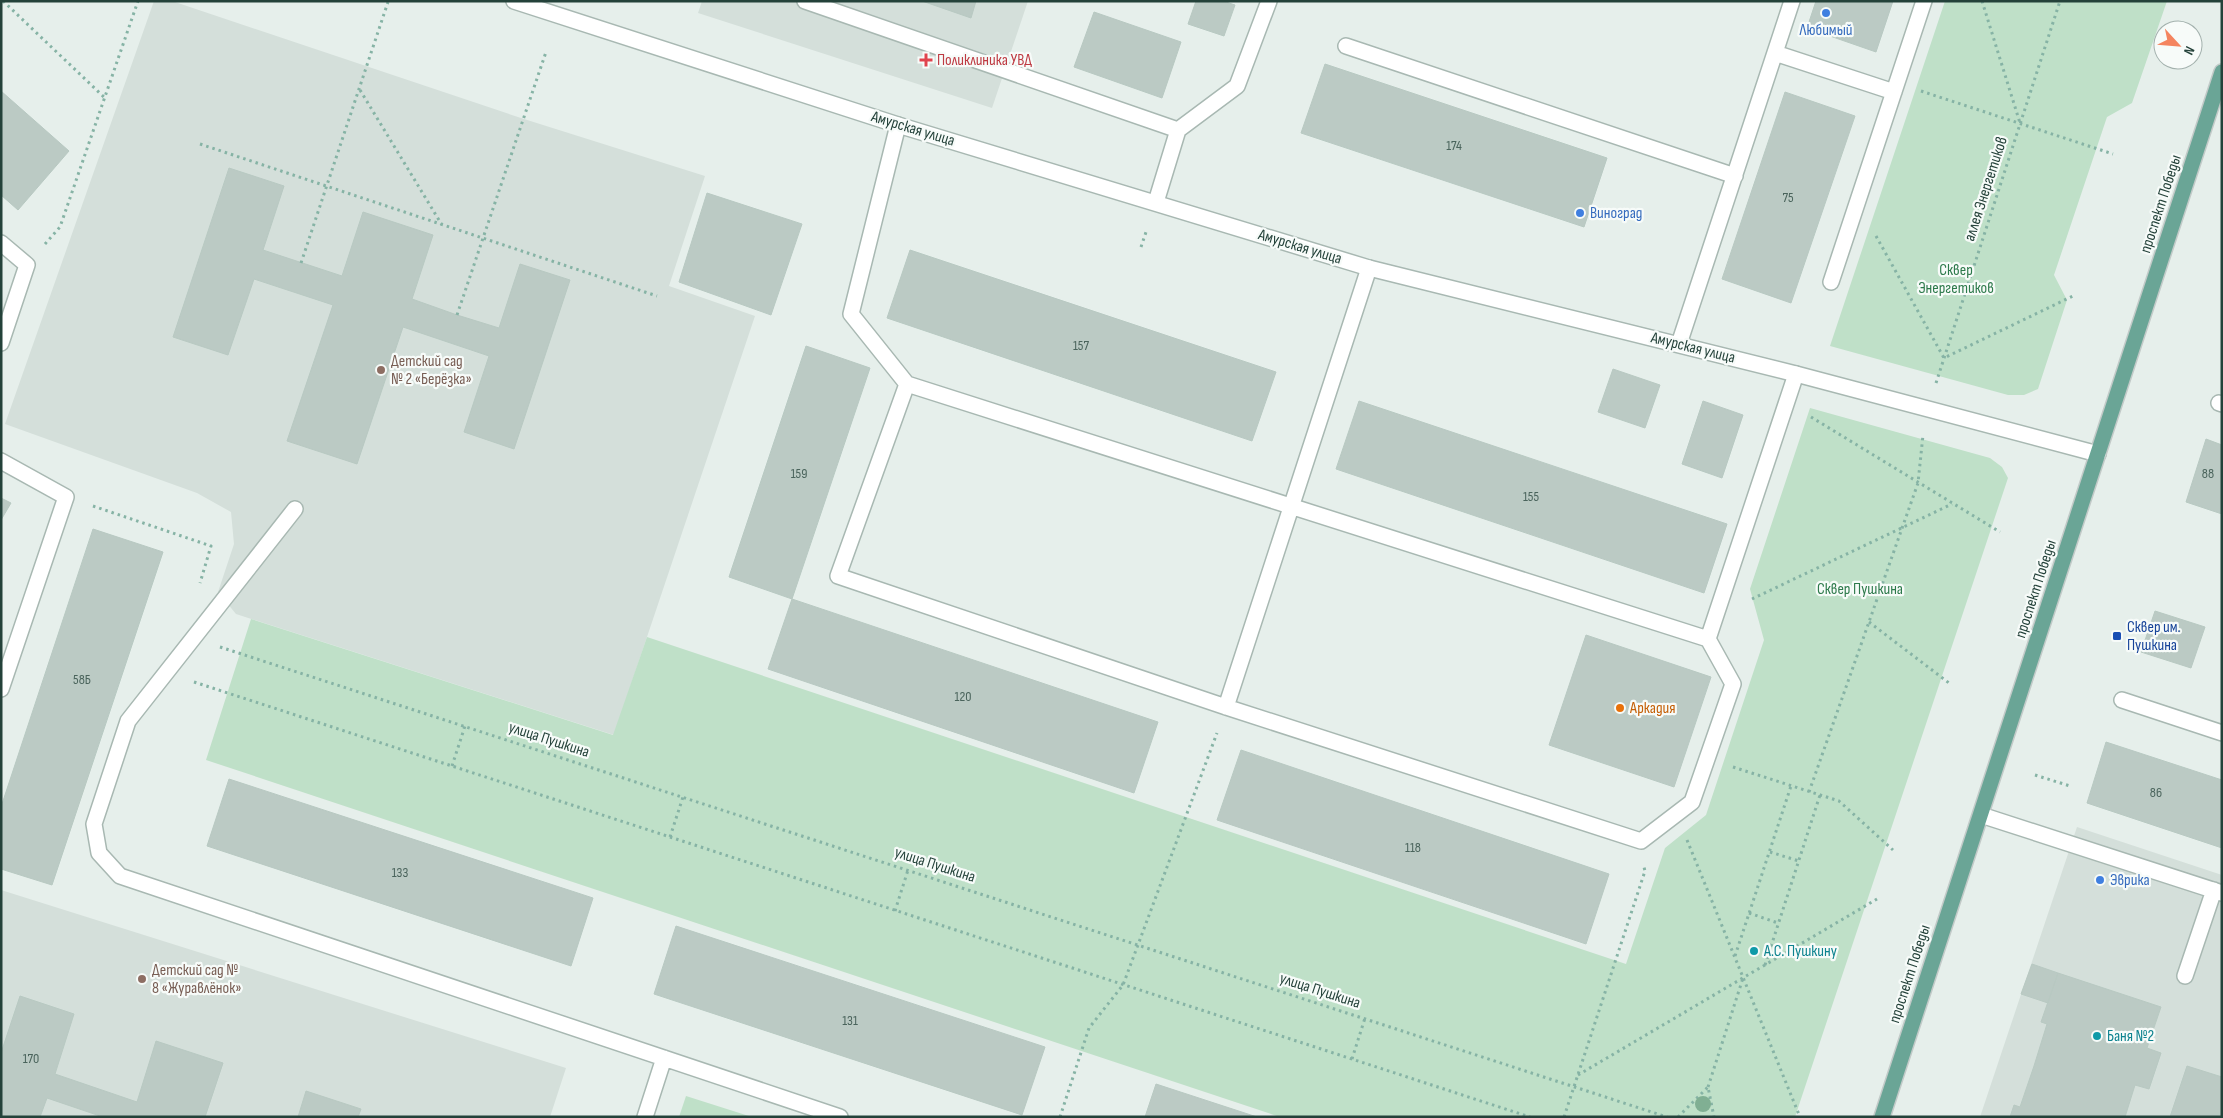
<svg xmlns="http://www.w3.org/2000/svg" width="2223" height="1118" font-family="'Sofia Sans Condensed',sans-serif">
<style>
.built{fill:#d4dfda}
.green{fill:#bfe0c8}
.building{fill:#bbcac4;stroke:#b8c9c2}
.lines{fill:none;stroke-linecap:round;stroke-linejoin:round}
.lane-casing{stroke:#a8b8b2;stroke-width:18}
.street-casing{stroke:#a8b8b2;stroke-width:18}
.primary-casing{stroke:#c2cac8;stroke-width:18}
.path{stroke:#86b3a5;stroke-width:3;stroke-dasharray:2.5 4;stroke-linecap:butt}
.lane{stroke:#fff;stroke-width:15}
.street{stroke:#fff;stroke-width:15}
.primary{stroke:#6aa596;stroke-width:15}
.tree{fill:#80af93}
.shop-dot{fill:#3f7fe0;stroke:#f7fbf9;stroke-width:2}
.health-dot{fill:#e0444e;stroke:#f7fbf9;stroke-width:2}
.education-dot{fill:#8d6e63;stroke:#f7fbf9;stroke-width:2}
.transit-dot{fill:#1a4fb4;stroke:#f7fbf9;stroke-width:2}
.food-dot{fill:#e8710a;stroke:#f7fbf9;stroke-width:2}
.culture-dot{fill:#0f9aa8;stroke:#f7fbf9;stroke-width:2}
.labels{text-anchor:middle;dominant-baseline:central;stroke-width:4.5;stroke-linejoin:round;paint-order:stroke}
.number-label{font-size:14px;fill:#4a645c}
.shop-label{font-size:16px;fill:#366cbe;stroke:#f7fbf9;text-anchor:start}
.health-label{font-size:16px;fill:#be3a42;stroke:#f7fbf9;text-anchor:start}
.street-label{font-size:16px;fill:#24423a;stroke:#f7fbf9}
.park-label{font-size:16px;fill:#2d7a4b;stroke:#f7fbf9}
.education-label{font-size:16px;fill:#785e54;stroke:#f7fbf9;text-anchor:start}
.transit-label{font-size:16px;fill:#164399;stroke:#f7fbf9;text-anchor:start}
.food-label{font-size:16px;fill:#c56008;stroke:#f7fbf9;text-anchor:start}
.culture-label{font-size:16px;fill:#0d838f;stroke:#f7fbf9;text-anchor:start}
</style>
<rect width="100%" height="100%" fill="#e6efeb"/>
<path class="built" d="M154,1H172L524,119L705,176L669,286L755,316L614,735L236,614L218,592L234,544L231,512L197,493L5,424Z
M702,1H1028L992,108L698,13Z
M2077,827L2222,875V1117H1980Z
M1,890L566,1068L550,1117H1Z"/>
<path class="green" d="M1945,1H2167L2132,103L2107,117L2054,275L2067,300L2038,389L2024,395H2008L1830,346Z
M1810,408L1990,458L2002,467L2008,478L1795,1117H1280L206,760L251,619L613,735L647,637L1626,964L1665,848L1706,815L1764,640L1750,589Z
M686,1096L752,1117H679Z"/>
<path class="building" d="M922,1H976L971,18Z
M1196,1H1223L1235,5L1224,36L1188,24Z
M1816,1H1893L1876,52L1807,28Z
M1094,12L1181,42L1162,98L1074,67Z
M1325,64L1607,158L1584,227L1301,133Z
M1,91L69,151L18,210L1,195Z
M1785,92L1855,116L1791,303L1722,279Z
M229,168L284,186L263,250L342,276L363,212L433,235L412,299L457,315L499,328L520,264L570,280L514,449L464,432L489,356L403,327L357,464L287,441L333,305L254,279L228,355L173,337Z
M707,193L802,224L771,315L679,282Z
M910,250L1276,372L1252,441L887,318Z
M806,346L870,368L792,599L729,577Z
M1613,369L1660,385L1645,428L1598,412Z
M1359,401L1727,524L1704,593L1336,469Z
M1703,401L1743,415L1722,478L1682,464Z
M2206,439L2222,445V514L2186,502Z
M1,498L11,503L1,520Z
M93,529L163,552L52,885L1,869V807Z
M792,599L1158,722L1134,793L768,669Z
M2155,611L2205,627L2191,668L2141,652Z
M1586,635L1711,677L1674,787L1549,745Z
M2106,742L2222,780V848L2087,803Z
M1241,750L1609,874L1586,944L1217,820Z
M229,779L593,898L571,966L207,846Z
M676,926L1045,1047L1022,1115L654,994Z
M2032,964L2058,973L2048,1003L2021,994Z
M2058,973L2161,1007L2147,1048L2161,1053L2149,1089L2135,1085L2125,1117H2010L2014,1105L2020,1107L2034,1066L2047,1024L2041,1022Z
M20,996L74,1014L55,1074L137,1102L156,1041L223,1063L205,1117H103L47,1098L40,1117H1V1053Z
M2187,1066L2222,1077V1117H2170Z
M1156,1084L1257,1117H1145Z
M306,1091L361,1109L358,1117H298Z"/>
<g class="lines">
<defs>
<path id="lane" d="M805,1L1178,130
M1346,46L1735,176
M1775,53L1894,92
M898,125L851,314L907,384L838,576L1226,707L1641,841L1692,802L1733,684L1708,639L907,384
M1156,202L1178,130L1237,86L1269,1
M1,243L27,265L1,343
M1831,282L1924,1
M1679,344L1792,1
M2219,403L2222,404
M1,461L66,497L1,689
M295,509L128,721L94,824L99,853L120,876L840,1117
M1708,639L1796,374
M2122,700L2222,733
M1226,707L1369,268
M1981,815L2222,893
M2185,976L2214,890
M645,1117L664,1058"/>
<path id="street" d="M514,1L898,125L1369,268L1796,374L2098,454"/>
<path id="primary" d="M1882,1117L2222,72"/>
</defs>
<use href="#lane" class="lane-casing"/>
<use href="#street" class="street-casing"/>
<use href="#primary" class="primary-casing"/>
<path class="path" d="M3,1L105,98
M1982,1L2020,123
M360,90L442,225
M1921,91L2113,154
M200,144L657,296
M1876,236L1944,358L2075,295
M45,244L60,227L138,1
M1141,247L1147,229
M301,263L388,2
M457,315L546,52
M1936,383L2060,1
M1811,417L2000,532
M93,506L211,546L200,583
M1752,599L1952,504
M1869,622L1949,683
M220,647L1667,1117
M194,682L1530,1117
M452,766L465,726
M1733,767L1839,801L1893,850
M2035,775L2070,786
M1809,792L1918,483L1923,435
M670,837L683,797
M1687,840L1800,1117
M1770,852L1799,861
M895,911L908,870
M1749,913L1778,923
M1735,956L1791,786
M1765,965L1820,795
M1352,1059L1365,1018
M1578,1075L1877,899
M1708,1087L1743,978
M1060,1117L1089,1028L1123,985L1217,733
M1564,1117L1645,871L1644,867
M1678,1117L1708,1087L1714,1117"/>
<use href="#lane" class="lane"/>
<use href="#street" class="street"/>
<use href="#primary" class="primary"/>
</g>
<circle class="tree" cx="1703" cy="1104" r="8"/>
<g class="shop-dot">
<circle cx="1826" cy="13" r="5"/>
<circle cx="1580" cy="213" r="5"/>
<circle cx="2100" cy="880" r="5"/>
</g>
<path class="health-dot" d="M923.5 52.5h5v5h5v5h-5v5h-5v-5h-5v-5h5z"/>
<g class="education-dot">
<circle cx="381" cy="370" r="5"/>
<circle cx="142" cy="979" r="5"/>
</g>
<rect class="transit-dot" x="2112" y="631" width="10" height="10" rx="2.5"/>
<circle class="food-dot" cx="1620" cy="708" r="5"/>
<g class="culture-dot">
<circle cx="1754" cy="951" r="5"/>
<circle cx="2097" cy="1036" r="5"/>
</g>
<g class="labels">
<g class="number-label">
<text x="1454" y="145">174</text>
<text x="1788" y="197">75</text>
<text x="1081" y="345">157</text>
<text x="799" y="473">159</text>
<text x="2208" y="473">88</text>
<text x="1531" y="496">155</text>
<text x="82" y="679">58Б</text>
<text x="963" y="696">120</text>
<text x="2156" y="792">86</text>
<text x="1413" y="847">118</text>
<text x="400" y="872">133</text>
<text x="850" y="1020">131</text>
<text x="31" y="1058">170</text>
</g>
<g class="shop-label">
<text x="1826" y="30" text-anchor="middle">Любимый</text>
<text x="1590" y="213">Виноград</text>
<text x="2110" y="880">Эврика</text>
</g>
<g class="health-label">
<text x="937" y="60">Поликлиника УВД</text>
</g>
<g class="street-label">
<text transform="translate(913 129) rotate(17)">Амурская улица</text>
<text transform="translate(1986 189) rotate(-72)">аллея Энергетиков</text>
<text transform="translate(2161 204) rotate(-72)">проспект Победы</text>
<text transform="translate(1300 247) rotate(17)">Амурская улица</text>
<text transform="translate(1693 348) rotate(14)">Амурская улица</text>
<text transform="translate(2036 589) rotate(-72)">проспект Победы</text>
<text transform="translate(549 740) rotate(18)">улица Пушкина</text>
<text transform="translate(935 865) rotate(18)">улица Пушкина</text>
<text transform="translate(1910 974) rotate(-72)">проспект Победы</text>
<text transform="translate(1320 991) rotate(18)">улица Пушкина</text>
</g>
<g class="park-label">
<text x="1956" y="270">Сквер<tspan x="1956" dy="18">Энергетиков</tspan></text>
<text x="1860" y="589">Сквер Пушкина</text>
</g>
<g class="education-label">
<text x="391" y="361">Детский сад<tspan x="391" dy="18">№ 2 «Берёзка»</tspan></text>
<text x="152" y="970">Детский сад №<tspan x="152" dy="18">8 «Журавлёнок»</tspan></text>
</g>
<g class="transit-label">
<text x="2127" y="627">Сквер им.<tspan x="2127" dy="18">Пушкина</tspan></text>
</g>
<g class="food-label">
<text x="1630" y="708">Аркадия</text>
</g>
<g class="culture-label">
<text x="1764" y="951">А.С. Пушкину</text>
<text x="2107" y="1036">Баня №2</text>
</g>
</g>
<rect width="2223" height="1118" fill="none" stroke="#24423a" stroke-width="5"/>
<g transform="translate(2178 45) rotate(116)"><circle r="24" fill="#f7fbf9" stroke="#a3b1ad"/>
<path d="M0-4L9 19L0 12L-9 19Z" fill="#f4845f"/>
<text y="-8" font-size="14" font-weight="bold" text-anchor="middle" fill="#24423a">N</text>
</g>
</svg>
